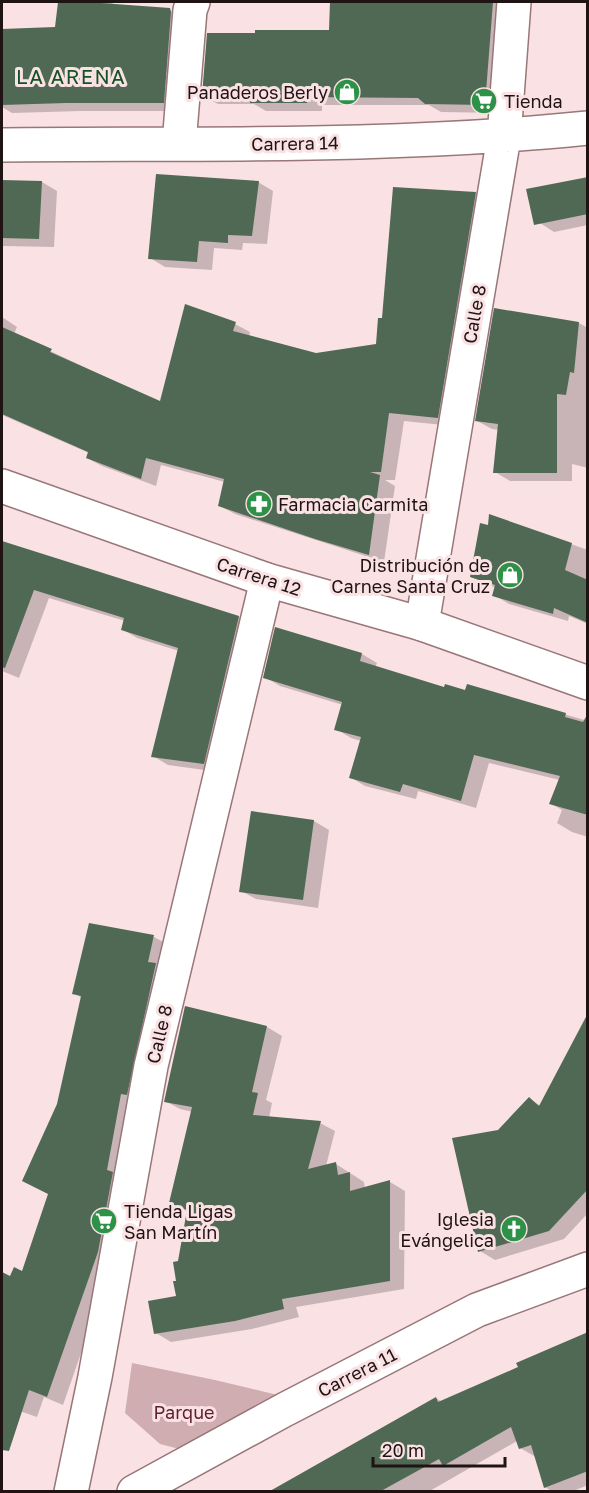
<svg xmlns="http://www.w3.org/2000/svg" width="589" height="1493" font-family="'Golos Text',sans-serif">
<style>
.green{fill:#d0adb0}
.shadow{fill:#0003}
.building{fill:#506954}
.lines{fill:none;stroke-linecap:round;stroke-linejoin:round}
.street-casing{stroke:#997679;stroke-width:36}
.secondary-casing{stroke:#997679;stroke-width:36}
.street{stroke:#fff;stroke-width:33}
.secondary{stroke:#fff;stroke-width:33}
.labels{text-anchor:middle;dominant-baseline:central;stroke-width:6;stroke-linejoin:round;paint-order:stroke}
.poi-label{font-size:18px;fill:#201314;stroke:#fae2e4;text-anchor:end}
.street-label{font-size:18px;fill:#201314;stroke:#fae2e4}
.park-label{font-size:18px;fill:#5d1e2b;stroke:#fae2e4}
.neighbourhood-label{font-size:20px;letter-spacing:1.5px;fill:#115324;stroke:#fae2e4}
</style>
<rect width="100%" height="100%" fill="#fae2e4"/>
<path class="green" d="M132,1363L215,1380L286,1397L195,1453L160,1444L125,1413Z"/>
<path class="shadow" d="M59,2H109L116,5L169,10L185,19L178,111H82L12,113L2,107V31L57,29Z
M331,2H496L508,8L500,113L441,112L429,105H322V111H266L254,104H218L203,96L331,32Z
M588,179V225L554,232L540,223Z
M2,181L42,182L57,191L54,247L2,246Z
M258,182L273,191L267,244L243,243L242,250L214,248L212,270L165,267L150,258Z
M475,194L490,202L453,426L404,421L395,480H385L395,486L384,562L235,514L220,506L225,482L161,465L156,486L102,466L87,458L89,453L2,415V317L17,327L14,334L161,403L235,324L250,332L249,337L316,355L377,345L384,320Z
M579,323L588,328V468L572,464V481H510L495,472L499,430L492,429L477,421Z
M491,516L588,550V624L569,616L568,621L509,604L494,595L496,588L471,577L490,527Z
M2,542L239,617L254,626L219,772L168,765L153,756L179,651L137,638L122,629L125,621L49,598L19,678L2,671Z
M276,629L362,654L377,663L375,668L445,688L466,692L468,686L588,721V837L572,832L557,823L562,810L550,803L560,780L489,763L476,808L418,791L416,799L365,786L350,777L361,741L351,738L336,729L343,705L280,686L265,677Z
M314,821L329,830L318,908L256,899L241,891Z
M154,937L169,945L113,1261L63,1405L44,1397L37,1417L2,1405V1283L6,1275L11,1278L23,1273L49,1194L24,1181L59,1105L82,998L74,993Z
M186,1008L267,1027L282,1036L266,1100L272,1103L269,1118L320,1123L335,1131L326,1166L336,1164L364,1182L365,1189L390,1182L405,1191L404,1289L296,1307L299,1317L252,1329L171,1342L156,1333L178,1298L179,1262L188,1212L171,1202L193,1112L180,1109L165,1101Z
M588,1070V1213L564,1239L495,1260L480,1251L499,1131L529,1099L541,1106Z
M588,1375V1485L571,1492H553L545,1487L536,1457L520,1448L517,1441L428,1492H272L436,1398L442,1402Z"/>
<path class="building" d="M58,2H87L170,8L171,12L164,103H66L2,105V29L55,27Z
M330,2H493L485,105L425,104L418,98L307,97V103H250V96H202L207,33H255V30H329Z
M156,174L259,181L252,236L228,235V243L199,241L197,262L148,259Z
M588,177V214L534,225L526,189Z
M2,180L42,181L39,239L2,238Z
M393,187L476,192L438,418L389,413L381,472H370L380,475L369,555L315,539L218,506L224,479L146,458L141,479L86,458L88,452L2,414V327L52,349L50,352L160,401L185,304L236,322L233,331L316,353L376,344L378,318H382Z
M494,308L579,322L574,373L570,372L566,395L557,394V473H493L498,424L475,421Z
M489,514L572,543L565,570L588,580V623L554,608L553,614L492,596L495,585L470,577L480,523L488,525Z
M2,541L239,616L204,764L151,757L178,648L121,630L124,618L34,590L5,668L2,667Z
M275,627L362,653L360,661L444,687L445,684L465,690L467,684L566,713L565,717L583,722L588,713V815L549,804L560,776L474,755L461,801L403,784L400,792L349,778L361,737L334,730L342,702L263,678Z
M251,811L314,820L303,900L239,892Z
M89,923L154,935L148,962L156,963L127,1095L121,1094L107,1170L113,1172L98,1252L47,1397L29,1390L9,1451L2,1450V1272L10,1276L14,1267L22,1271L48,1194L22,1181L57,1104L81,996L72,994Z
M185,1006L267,1026L252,1092L258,1093L253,1115L321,1121L308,1169L336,1162L338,1175L350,1172V1191L390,1180V1281L282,1299L284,1309L235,1321L154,1334L148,1301L176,1296L173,1281H176L173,1262L178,1261L187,1210L169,1203L192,1107L164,1102Z
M588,1013V1189L549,1231L478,1252L452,1138L498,1130L529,1097L539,1106Z
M588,1332V1471L544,1488L531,1445L519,1449L511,1427L443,1466L439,1459L381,1491H270L436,1397L438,1402L518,1367L516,1363Z"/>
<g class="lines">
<defs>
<path id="street" d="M179,144L190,10L193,2
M2,145C197,143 393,148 588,128
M422,624L504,137L514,2
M71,1492L95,1377L151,1066L267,580"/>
<path id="secondary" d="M2,486L267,580L422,624L588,683
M134,1492L284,1410L477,1310L588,1269"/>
</defs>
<use href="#street" class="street-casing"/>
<use href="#secondary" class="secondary-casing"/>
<use href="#street" class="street"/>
<use href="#secondary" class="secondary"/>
</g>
<defs>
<symbol id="shop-disc" viewBox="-11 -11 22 22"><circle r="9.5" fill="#2d9248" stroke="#fae2e4"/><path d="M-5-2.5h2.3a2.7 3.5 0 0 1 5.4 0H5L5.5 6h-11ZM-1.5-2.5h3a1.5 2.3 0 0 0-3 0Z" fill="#fff"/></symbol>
<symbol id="supermarket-disc" viewBox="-11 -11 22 22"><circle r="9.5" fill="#2d9248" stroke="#fae2e4"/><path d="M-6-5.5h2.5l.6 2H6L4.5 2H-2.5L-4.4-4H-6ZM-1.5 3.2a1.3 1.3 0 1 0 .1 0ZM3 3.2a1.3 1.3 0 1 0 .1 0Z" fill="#fff"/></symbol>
<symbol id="pharmacy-disc" viewBox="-11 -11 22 22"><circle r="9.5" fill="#2d9248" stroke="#fae2e4"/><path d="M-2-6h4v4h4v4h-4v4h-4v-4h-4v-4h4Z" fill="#fff"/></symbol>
<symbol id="church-disc" viewBox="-11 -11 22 22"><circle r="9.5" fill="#2d9248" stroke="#fae2e4"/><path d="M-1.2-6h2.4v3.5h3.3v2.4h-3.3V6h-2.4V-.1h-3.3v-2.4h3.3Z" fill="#fff"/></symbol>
</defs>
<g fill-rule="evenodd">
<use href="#shop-disc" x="332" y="77" width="30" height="30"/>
<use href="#supermarket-disc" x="469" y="86" width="30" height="30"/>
<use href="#pharmacy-disc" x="244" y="489" width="30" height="30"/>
<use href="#shop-disc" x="495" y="560" width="30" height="30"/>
<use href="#supermarket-disc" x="89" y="1206" width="30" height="30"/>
<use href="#church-disc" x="499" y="1214" width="30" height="30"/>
</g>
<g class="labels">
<g class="poi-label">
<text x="328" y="92">Panaderos Berly</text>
<text x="504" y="101" text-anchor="start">Tienda</text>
<text x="278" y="504" text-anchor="start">Farmacia Carmita</text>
<text x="490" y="565">Distribución de<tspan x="490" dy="21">Carnes Santa Cruz</tspan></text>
<text x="124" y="1211" text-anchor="start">Tienda Ligas<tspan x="124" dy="21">San Martín</tspan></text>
<text x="494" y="1219">Iglesia<tspan x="494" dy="21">Evángelica</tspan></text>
</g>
<g class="street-label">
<text transform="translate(295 143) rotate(-1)">Carrera 14</text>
<text transform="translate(474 314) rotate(-80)">Calle 8</text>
<text transform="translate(259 576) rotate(18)">Carrera 12</text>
<text transform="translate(159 1034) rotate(-77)">Calle 8</text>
<text transform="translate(357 1372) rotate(-27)">Carrera 11</text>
</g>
<g class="park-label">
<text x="184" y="1412">Parque</text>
</g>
<g class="neighbourhood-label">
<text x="71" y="76">LA ARENA</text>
</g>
</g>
<rect width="589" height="1493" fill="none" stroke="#201314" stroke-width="6"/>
<path d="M373 1457v9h132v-9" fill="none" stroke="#201314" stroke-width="3"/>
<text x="382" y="1457" font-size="18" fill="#201314" stroke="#fae2e4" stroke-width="4.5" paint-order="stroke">20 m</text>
</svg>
